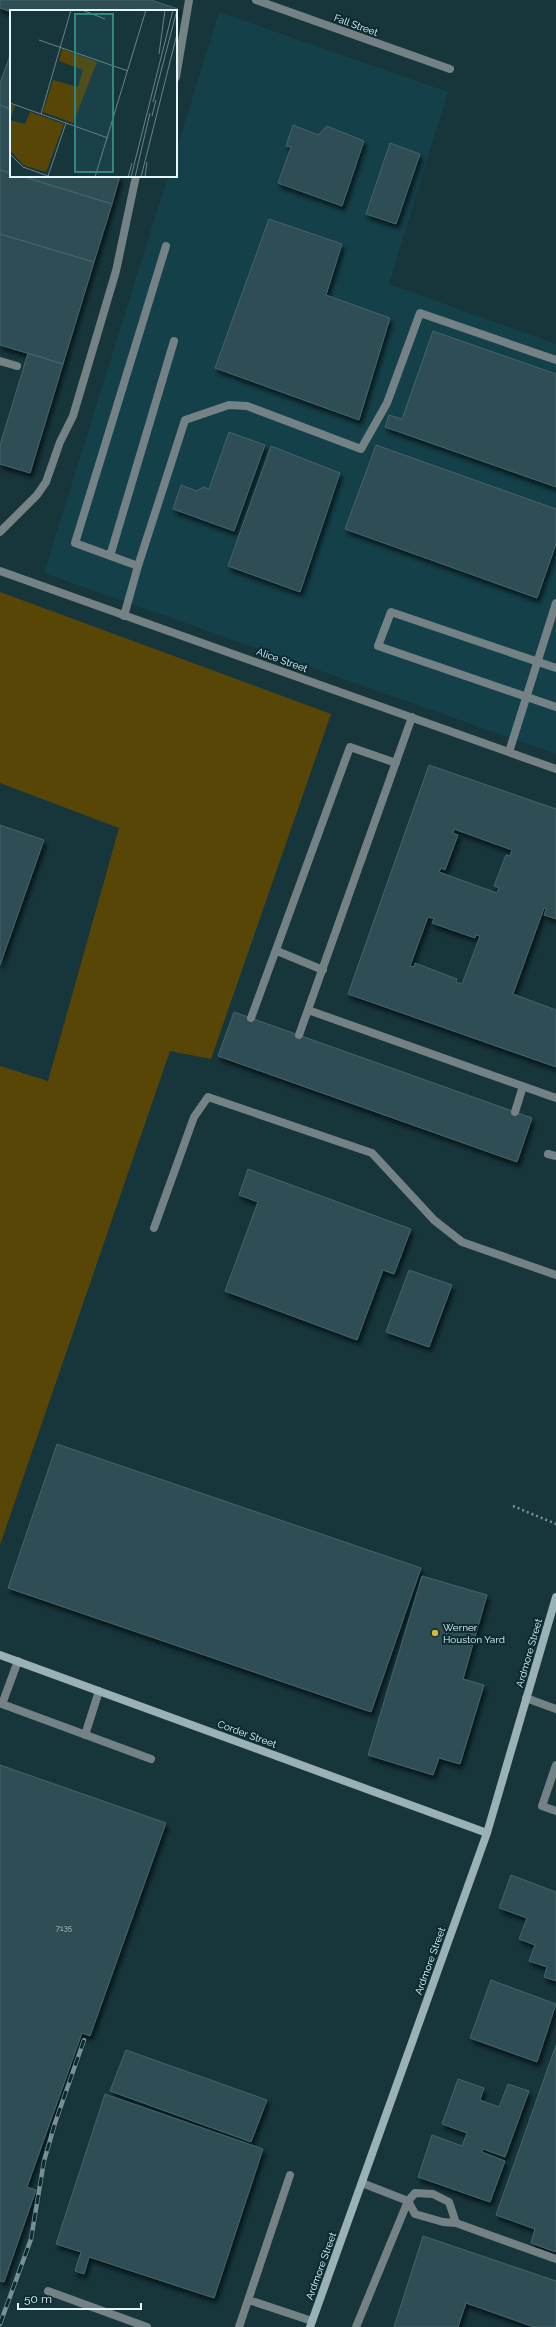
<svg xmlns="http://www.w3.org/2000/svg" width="556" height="2327" font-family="Raleway,sans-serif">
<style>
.built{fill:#144049}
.green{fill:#584607}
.building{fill:#2e4e55;stroke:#44646c;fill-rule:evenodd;filter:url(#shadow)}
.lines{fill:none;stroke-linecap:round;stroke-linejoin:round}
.path{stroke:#7a9398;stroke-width:2.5;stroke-dasharray:2 3;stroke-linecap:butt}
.lane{stroke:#748286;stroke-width:8}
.street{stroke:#748286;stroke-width:8}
.secondary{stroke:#9ab1b6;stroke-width:8}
.rail-casing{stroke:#769095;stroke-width:4.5}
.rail{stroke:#0b2b32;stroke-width:3;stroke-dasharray:9;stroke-linecap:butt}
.poi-dot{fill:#dab333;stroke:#0b2b32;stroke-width:1.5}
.labels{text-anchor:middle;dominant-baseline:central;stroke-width:4;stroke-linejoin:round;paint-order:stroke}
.number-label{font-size:8px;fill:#b7cdd2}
.street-label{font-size:10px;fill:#e5f7fb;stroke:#0b2b32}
.poi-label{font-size:10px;fill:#e5f7fb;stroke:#0b2b32;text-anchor:start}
.inset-road{fill:none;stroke:#698388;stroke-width:1}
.view{fill:#2f8983;fill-opacity:0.15;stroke:#2f8983;stroke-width:2}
.inset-edge{fill:none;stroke:#e5f7fb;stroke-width:2}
</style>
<defs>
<filter id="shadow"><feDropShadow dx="2.5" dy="4.5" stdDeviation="2" flood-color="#0009"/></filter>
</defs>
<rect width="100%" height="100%" fill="#16363c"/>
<path class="built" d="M219,12L448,92L389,284L556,344V754L44,573L168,176H176V151Z"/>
<path class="green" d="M0,592L331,714L211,1059L170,1051L0,1545V1066L48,1081L119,828L0,783Z"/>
<path class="building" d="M0,0H151L178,9L176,14V11L11,12L0,8Z
M11,53V102L9,109L0,105V83Z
M0,105L11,109V173L0,170Z
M293,125L318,135L327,126L364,141L342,206L278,183L291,147L286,146Z
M390,143L420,154L396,224L366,214Z
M0,170L11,173V176H21L112,204L94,262L0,234Z
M21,176H120L112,204Z
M269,219L342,244L326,295L390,318L359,420L215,368Z
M0,234L94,262L63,364L0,345Z
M433,331L556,374V487L385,427L389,415L402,419Z
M28,353L63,364L30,473L0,464V445Z
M229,432L265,445L234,531L173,509L181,485L197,491L203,487L209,489Z
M376,445L556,509V544L537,598L345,529Z
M271,446L340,473L300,592L228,566Z
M429,765L556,809V919L544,915L546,909L544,908L513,994L556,1010V1067L348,994ZM454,829L512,850L510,856L506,855L494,886L499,888L497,893L439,872L441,868L445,870L458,835L453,833ZM428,917L434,919L432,923L475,938L476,935L480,936L462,984L456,982L457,979L415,963L414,967L410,966Z
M0,825L44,840L0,965Z
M234,1012L532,1118L517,1162L218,1056Z
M248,1169L411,1229L394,1274L383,1270L357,1340L225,1291L258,1202L239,1195Z
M409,1270L452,1285L429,1347L386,1332Z
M57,1444L421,1568L371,1712L8,1588Z
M422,1576L487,1595L463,1679L484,1685L460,1764L439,1758L433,1775L368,1755Z
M0,1765L166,1823L90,2036L82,2033L27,2187L36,2190L4,2282L0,2281Z
M511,1875L556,1892V1981L544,1977L547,1967L529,1961L535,1945L519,1939L527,1918L499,1908Z
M491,1980L556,2004L537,2062L470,2038Z
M556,2045V2252L531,2243L535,2229L496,2215Z
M126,2050L267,2100L251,2142L110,2091Z
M458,2079L484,2088L480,2100L499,2107L508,2084L529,2091L505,2157L483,2149L482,2152L505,2161L490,2202L418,2177L432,2135L462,2146L467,2133L442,2124Z
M105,2094L263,2149L214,2298L89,2257L84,2274L75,2271L81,2252L56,2244Z
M423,2236L556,2281V2327H534L466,2303L458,2327H394Z"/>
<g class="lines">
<path class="path" d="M513,1506L556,1524"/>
<path class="lane" d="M176,77L189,0
M0,361L17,366
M0,532L37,495L46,482L60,442L73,416L116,271L136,176
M110,556L174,341
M138,566L185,420L229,405L247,406L361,449L387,403L420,313L556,360
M124,616L138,566L75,543L166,246
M556,668L391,612L378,646L556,707
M509,752L556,603
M277,951L323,970
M308,1010L556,1098
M251,1018L350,747L396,763
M299,1035L412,717
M515,1112L523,1086
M548,1154L556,1156
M154,1228L194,1117L208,1097L372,1153L434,1220L462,1242L556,1275
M18,1661L2,1704L151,1759
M526,1698L556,1709
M85,1735L99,1691
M556,1765L542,1806L556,1811
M362,2183L408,2201L415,2193L433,2194L449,2202L456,2223L556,2259
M408,2201L415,2214L443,2222L456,2223
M48,2291L147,2327
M249,2300L312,2321
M239,2327L290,2175
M356,2327L408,2201"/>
<path class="street" d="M256,0L450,69
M0,571L556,769"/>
<path class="secondary" d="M0,1655L487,1833
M310,2327L487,1833L556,1597"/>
<defs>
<path id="rail" d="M0,2324L31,2239L44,2161L55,2123L84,2040"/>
</defs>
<use href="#rail" class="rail-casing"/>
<use href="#rail" class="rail"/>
</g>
<circle class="poi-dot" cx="435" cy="1633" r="4"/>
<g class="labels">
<g class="number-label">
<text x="64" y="1928">7135</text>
</g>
<g class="street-label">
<text transform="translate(356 25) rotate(20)">Fall Street</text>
<text transform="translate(282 660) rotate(20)">Alice Street</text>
<text transform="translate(529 1653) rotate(-74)">Ardmore Street</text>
<text transform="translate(247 1734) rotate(20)">Corder Street</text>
<text transform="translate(430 1961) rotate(-70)">Ardmore Street</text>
<text transform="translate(321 2266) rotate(-70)">Ardmore Street</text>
</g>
<g class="poi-label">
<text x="443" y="1627">Werner<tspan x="443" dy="12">Houston Yard</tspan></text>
</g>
</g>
<g transform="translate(10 10)">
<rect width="167" height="167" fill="#16363c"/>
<path d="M52,39L87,52L63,113L33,102L43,70L68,77L73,60L49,51ZM0,94L5,96L0,110L15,114L20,102L54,114L36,162L13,155L0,140Z" fill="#584607"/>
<path class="inset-road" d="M72,0L95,9M29,30L118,61M149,44L155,0M143,92L167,0M0,93L98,128M31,104L61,0M142,106L146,90M0,144L13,157L41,167M38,166L56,113M85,167L136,0M118,167L122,153M121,167L163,0M125,167L140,103M131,167L167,24M135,167L137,152"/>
<path class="view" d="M65,4H103V162H65Z"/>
<rect width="167" height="167" class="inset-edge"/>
</g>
<path d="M18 2303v6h123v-6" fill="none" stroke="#e5f7fb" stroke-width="2"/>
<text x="24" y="2303" font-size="12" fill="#e5f7fb" stroke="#0b2b32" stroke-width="3" paint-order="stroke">50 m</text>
</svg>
